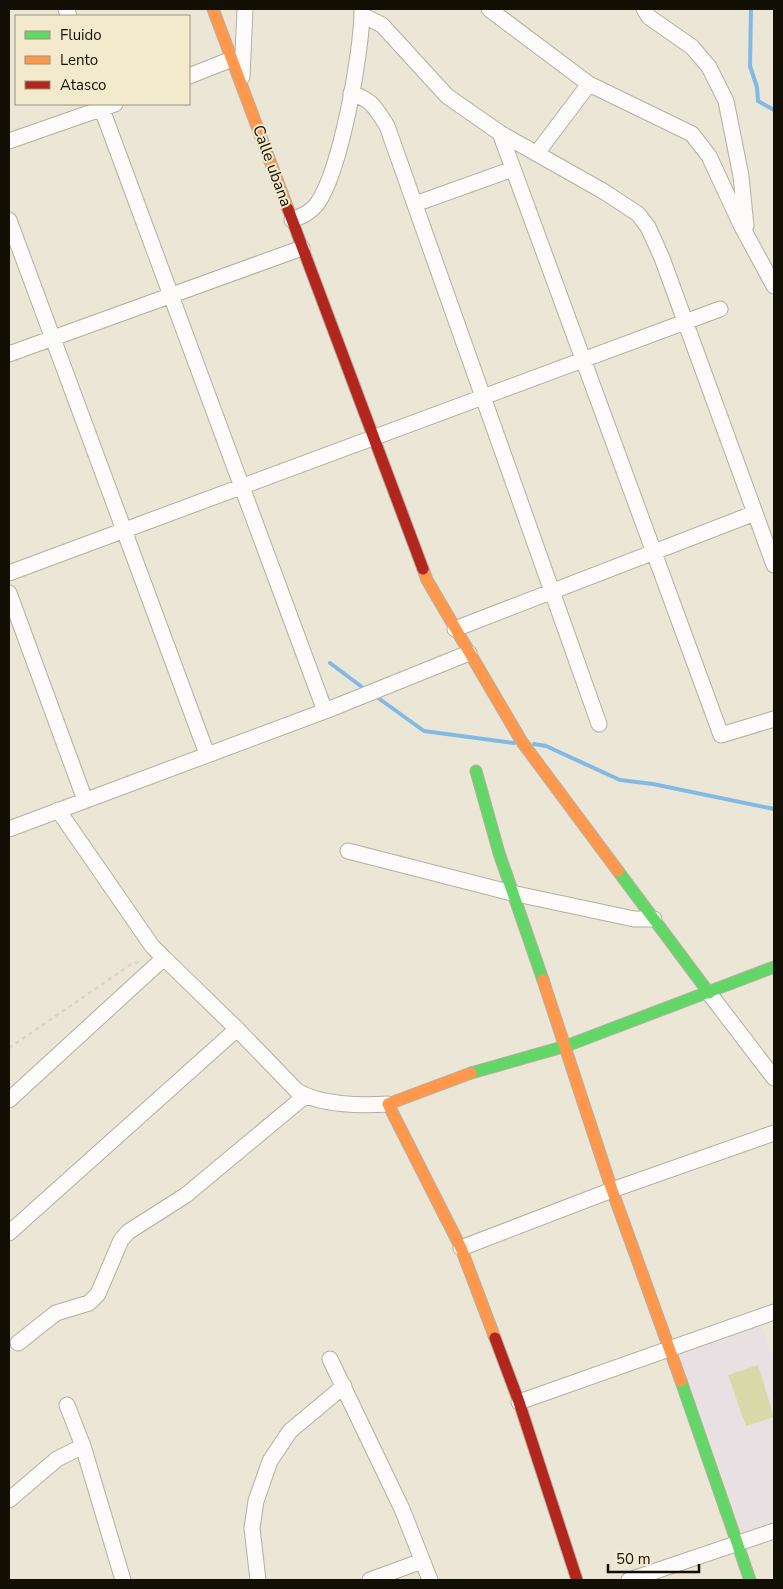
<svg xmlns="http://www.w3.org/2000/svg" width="783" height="1589" font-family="'Nunito Sans',sans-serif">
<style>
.education{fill:#e9e0e3}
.pitch{fill:#d7d9a9}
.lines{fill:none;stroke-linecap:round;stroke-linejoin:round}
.stream{stroke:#83b9e5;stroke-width:4}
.street-casing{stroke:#b3afa2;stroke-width:17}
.fast-casing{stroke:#b3afa2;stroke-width:13}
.slow-casing{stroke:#b3afa2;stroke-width:13}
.jam-casing{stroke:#b3afa2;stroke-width:13}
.path{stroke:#d6d4d0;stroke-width:2.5;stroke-dasharray:4 4;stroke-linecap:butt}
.street{stroke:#fcfbf9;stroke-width:15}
.fast{stroke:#63d668;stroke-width:11}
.slow{stroke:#ff974d;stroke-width:11}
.jam{stroke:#b3261e;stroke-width:11}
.labels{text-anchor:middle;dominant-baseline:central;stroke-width:4;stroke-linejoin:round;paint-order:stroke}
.street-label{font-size:16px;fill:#120f05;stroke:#f3eacd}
</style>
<rect width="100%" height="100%" fill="#ebe6d5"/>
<path class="education" d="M761,1324L774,1361V1523L743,1534L679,1353Z"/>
<path class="pitch" d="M758,1365L774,1417L746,1426L728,1375Z"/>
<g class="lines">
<path class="stream" d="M751,9L750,66L757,87L758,101L774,110
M330,663L366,690
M374,695L424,731L514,743
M534,744L546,746L620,780L653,784L774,809"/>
<defs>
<path id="street" d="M66,9L69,16
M489,9L589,84L692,134L709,156L741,225L774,286
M644,9L649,17L692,47L709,67L726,101L741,176L746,226
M362,18H368L382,25L447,96L500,133L603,191L638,214L648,227L662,258L774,565
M189,76L232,59
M242,77L245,9
M351,93C372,100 375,107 387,126L599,724
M100,104L325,711
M500,133L721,735L774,719
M9,141L115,104
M537,153L589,84
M415,204L513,169
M9,220L207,754
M292,220C302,216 310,213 317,204C341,170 362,52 362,9
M9,354L302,248
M9,573L720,309
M9,593L85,800
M455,629L755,513
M9,829L325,711L469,653
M348,851L512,893L634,919H654
M164,958L237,1029L297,1091C320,1105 361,1106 388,1104
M709,993L774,1078
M9,1100L164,958L152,946L58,810
M9,1233L237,1029
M461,1248L612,1190L774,1133
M18,1343L56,1313L89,1303L98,1294L121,1240L128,1232L186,1195L305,1096
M330,1359L402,1509L430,1580
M519,1402L774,1312
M67,1405L83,1446L123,1580
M9,1500L57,1459L83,1446
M258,1580L252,1528L256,1501L270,1461L290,1431L344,1386
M370,1580L422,1561
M629,1580L774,1531"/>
<path id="fast" d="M476,771L499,853L543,980
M618,871L709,993
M471,1073L566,1046L774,967
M681,1381L750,1580"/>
<path id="slow" d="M213,9L288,209
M423,569L427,580L522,742L618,871
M543,980L612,1190L681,1381
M471,1073L388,1104L461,1248L495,1338"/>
<path id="jam" d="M288,209L423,569
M495,1338L519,1402L577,1580"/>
</defs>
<use href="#street" class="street-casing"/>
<use href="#fast" class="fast-casing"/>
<use href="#slow" class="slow-casing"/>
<use href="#jam" class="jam-casing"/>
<path class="path" d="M9,1048L133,963L140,962"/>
<use href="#street" class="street"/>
<use href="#fast" class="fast"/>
<use href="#slow" class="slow"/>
<use href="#jam" class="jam"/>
</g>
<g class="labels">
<g class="street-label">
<text transform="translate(272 166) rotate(70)">Calle ubana</text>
</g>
</g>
<rect width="783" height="1589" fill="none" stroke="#120f05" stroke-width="20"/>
<rect x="15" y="15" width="175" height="90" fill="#f3eacd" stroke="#99927d"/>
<rect x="25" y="31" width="25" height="8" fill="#63d668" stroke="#99927d"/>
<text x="60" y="40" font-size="15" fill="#120f05">Fluido</text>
<rect x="25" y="56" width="25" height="8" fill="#ff974d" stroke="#99927d"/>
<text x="60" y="65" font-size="15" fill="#120f05">Lento</text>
<rect x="25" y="81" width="25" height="8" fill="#b3261e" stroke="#99927d"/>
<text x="60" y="90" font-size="15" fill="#120f05">Atasco</text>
<path d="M608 1564v8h91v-8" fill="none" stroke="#120f05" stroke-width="2.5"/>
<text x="616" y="1564" font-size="15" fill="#120f05" stroke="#f3eacd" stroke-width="4" paint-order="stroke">50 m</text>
</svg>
